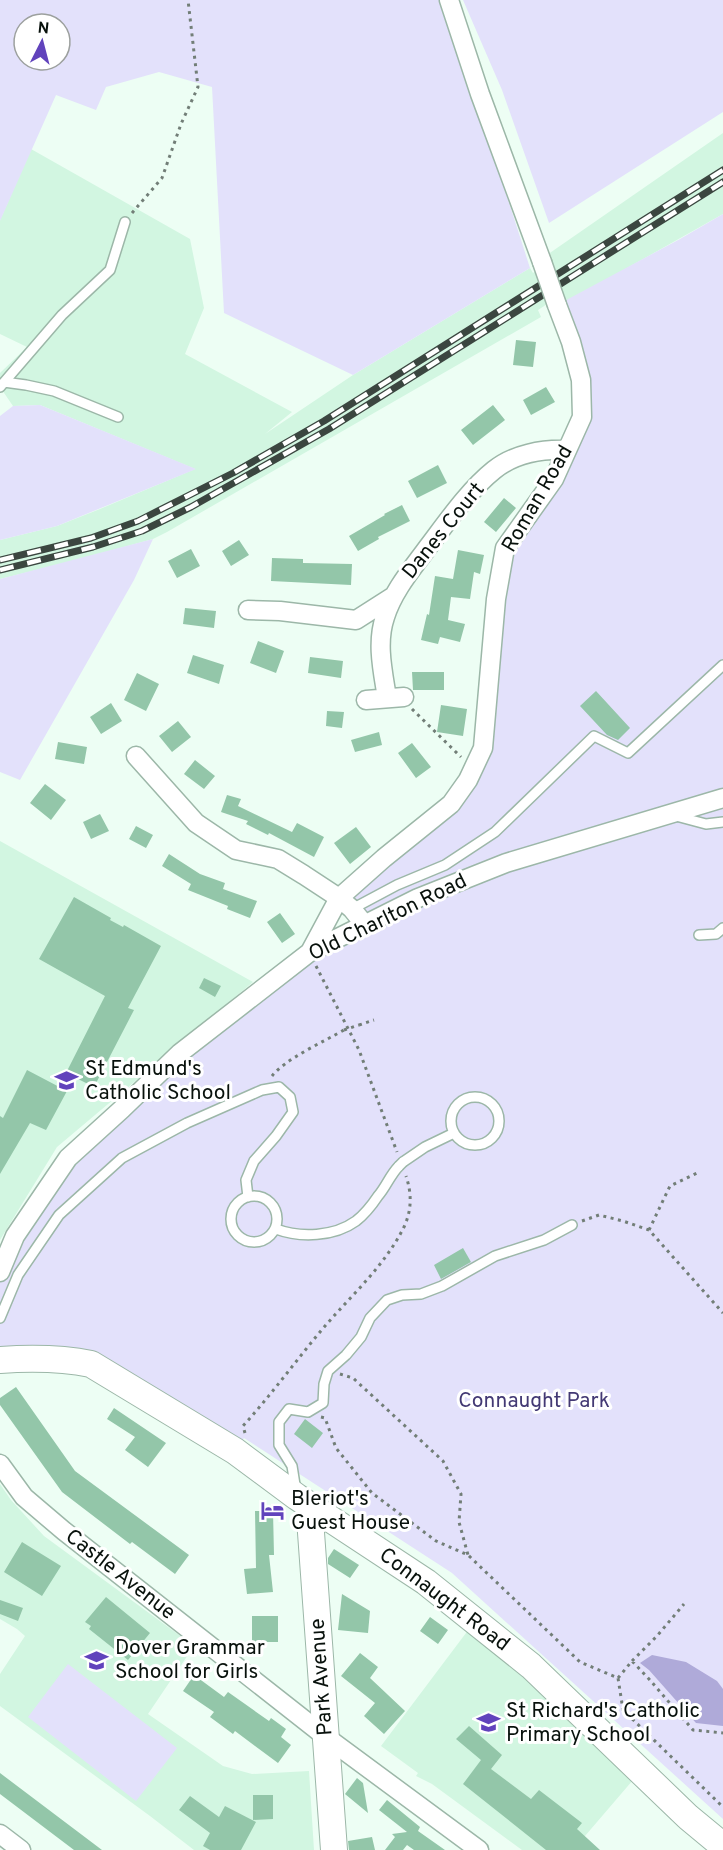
<svg xmlns="http://www.w3.org/2000/svg" width="723" height="1850" font-family="Overpass,sans-serif">
<style>
.built{fill:#d2f6e1}
.green{fill:#e3e1fb;fill-rule:evenodd}
.water{fill:#afaad9}
.building{fill:#93c6a9}
.lines{fill:none;stroke-linecap:round;stroke-linejoin:round}
.lane-casing{stroke:#9cb7a8;stroke-width:12}
.street-casing{stroke:#9cb7a8;stroke-width:21}
.secondary-casing{stroke:#9cb7a8;stroke-width:28}
.path{stroke:#727e77;stroke-width:3;stroke-dasharray:3 4.5;stroke-linecap:butt}
.lane{stroke:#fff;stroke-width:9}
.street{stroke:#fff;stroke-width:18}
.secondary{stroke:#fff;stroke-width:26}
.rail-casing{stroke:#3b4640;stroke-width:7}
.rail{stroke:#fff;stroke-width:4.5;stroke-dasharray:14;stroke-linecap:butt}
.lane-bridge-casing{stroke:#9cb7a8;stroke-width:12;stroke-linecap:butt}
.street-bridge-casing{stroke:#9cb7a8;stroke-width:21;stroke-linecap:butt}
.path-bridge{stroke:#727e77;stroke-width:3;stroke-dasharray:3 4.5;stroke-linecap:butt}
.lane-bridge{stroke:#fff;stroke-width:9}
.street-bridge{stroke:#fff;stroke-width:18}
.labels{text-anchor:middle;dominant-baseline:central;stroke-width:6;stroke-linejoin:round;paint-order:stroke}
.street-label{font-size:21px;fill:#08110c;stroke:#fff}
.poi-label{font-size:21px;fill:#08110c;stroke:#fff;text-anchor:start}
.park-label{font-size:21px;fill:#433974;stroke:#fff}
</style>
<rect width="100%" height="100%" fill="#edfef4"/>
<path class="built" d="M723,133V214L558,307L555,299L538,310L541,317L167,532L153,539L73,561L0,579V540L57,526L100,509L195,469L40,405L13,406L0,387V373L27,347L0,334V220L31,149L190,239L204,308L185,354L292,412L265,434L353,375L530,268L533,273L545,265L544,257Z
M0,841L253,982L57,1147L0,1240Z
M0,1484L11,1500L44,1536L194,1646L148,1714L223,1766L252,1774L309,1771L314,1850H194L150,1816L0,1706V1674L25,1636L17,1629L0,1619Z
M469,1629L516,1667L633,1780L573,1850H522L432,1784L416,1776L418,1773L381,1746Z"/>
<path class="green" d="M0,0H444L530,268L353,375L224,313L212,87L159,72L106,87L96,110L56,95L0,221ZM24,24H60V60H24Z
M463,0H723V112L549,223L502,90Z
M723,214V1819L452,1573L244,1438L235,1451L106,1373L0,1360V1263L68,1158L310,952L365,926L339,898L451,804L483,748L505,548L590,417L557,305L680,239Z
M40,405L196,469L57,526L0,540V416L13,406Z
M153,539L134,580L20,780L0,772V579Z
M68,1664L177,1748L136,1801L28,1717Z"/>
<path class="water" d="M652,1655L686,1662L717,1681L723,1689V1726L696,1723L649,1670L640,1663Z"/>
<path class="building" d="M516,340L536,342L533,367L513,365Z
M546,387L555,402L531,415L523,400Z
M493,405L505,420L473,445L461,430Z
M438,465L447,483L417,498L408,481Z
M504,498L516,508L496,532L484,522Z
M402,505L410,521L378,537L379,539L358,551L349,536L385,515L384,514Z
M239,540L249,555L231,566L222,551Z
M191,549L200,566L177,578L168,561Z
M458,550L484,555L480,574L474,572L470,599L451,597L448,620L465,624L460,642L440,637L438,644L421,640L427,614L429,615L435,576L453,579Z
M272,558L303,559V563L352,564L351,585L271,581Z
M185,608L216,611L214,628L183,624Z
M258,641L284,651L276,673L250,663Z
M193,655L224,665L219,684L187,673Z
M310,657L343,661L341,678L308,673Z
M412,672H444V690H413Z
M137,673L159,684L146,711L124,700Z
M596,691L630,728L618,740L607,735L580,706Z
M111,703L122,721L101,734L90,717Z
M441,705L467,709L463,736L437,732Z
M327,711L344,712L342,728L326,726Z
M178,721L191,737L172,752L159,736Z
M379,732L382,745L355,752L351,740Z
M58,742L87,747L84,764L55,759Z
M412,743L431,767L416,778L398,753Z
M195,760L215,776L204,789L184,774Z
M45,784L66,800L51,820L30,803Z
M227,795L241,799L238,806L292,832L297,823L324,837L314,857L269,833L268,835L246,824L248,821L221,812Z
M100,814L109,831L91,839L83,822Z
M136,826L153,835L146,848L129,839Z
M356,827L371,847L350,864L334,843Z
M169,854L200,874L225,883L223,889L257,901L250,918L227,909L228,906L188,890L191,884L162,866Z
M74,897L111,918L110,920L123,927L124,925L161,946L128,1008L134,1010L94,1087L66,1073L105,996L39,959Z
M280,913L295,934L282,943L267,922Z
M204,978L221,986L215,997L199,988Z
M27,1070L67,1091L46,1130L30,1123L0,1174V1116L3,1118Z
M463,1248L471,1262L441,1279L434,1265Z
M16,1387L75,1471L189,1555L175,1574L132,1542L130,1544L62,1492L0,1405V1398Z
M114,1408L166,1443L148,1467L125,1450L135,1437L107,1419Z
M305,1419L323,1433L312,1448L294,1434Z
M255,1511H273L274,1555H269L273,1592L247,1594L244,1569L256,1568Z
M22,1542L61,1566L42,1596L4,1572Z
M334,1549L359,1565L350,1578L328,1564V1558Z
M342,1594L370,1611L368,1633L338,1630Z
M106,1597L150,1633L128,1660L89,1629L91,1626L85,1622Z
M0,1600L23,1608L18,1621L0,1614Z
M252,1616H278V1642H252Z
M430,1617L448,1630L438,1644L420,1631Z
M360,1653L378,1667L370,1678L405,1711L384,1734L364,1716L375,1703L341,1676Z
M194,1675L224,1697L228,1692L269,1721L271,1718L286,1729L281,1737L291,1745L278,1763L235,1731L233,1734L210,1717L214,1712L183,1691Z
M469,1726L502,1755L491,1769L531,1799L539,1790L582,1823L577,1829L600,1850H546L463,1784L481,1760L456,1739Z
M0,1773L102,1850H74L0,1794Z
M357,1778L363,1783L368,1813L345,1794Z
M253,1795H273V1819L253,1820Z
M190,1796L219,1817L225,1806L256,1822L241,1850H210L203,1846L210,1833L179,1810Z
M387,1800L420,1827L418,1831L445,1850H414L407,1845L403,1850H385L395,1837L392,1834L407,1832L379,1810Z
M372,1837L375,1850H349L348,1841Z"/>
<g class="lines">
<defs>
<path id="lane" d="M4,382L26,385L54,391L118,417
M0,387L62,315L110,270L125,222
M676,816L706,824L723,822
M352,909L397,885L445,865L495,832L594,736L628,753L723,665
M699,935L716,934L723,928
M451 1121a24 24 0 1 1 48 0a24 24 0 1 1-48 0Z
M403,1162L425,1147L454,1133
M231 1219a23 23 0 1 1 46 0a23 23 0 1 1-46 0Z
M276,1229C300,1238 334,1237 356,1221C365,1214 372,1205 378,1196C386,1187 390,1175 399,1166
M0,1318L18,1275L59,1215L122,1158L187,1123L262,1090L279,1087L290,1097L293,1112L276,1136L254,1161L246,1180L248,1197
M296,1491L292,1466L279,1445V1422L289,1409L308,1412L323,1403L324,1384L328,1371L346,1355L361,1337L370,1318L387,1300L402,1295L421,1294L442,1286L495,1256L544,1240L572,1225"/>
<path id="street" d="M449,0L480,94L542,262
M248,610L280,611L356,620L392,597
M387,698C383,672 376,643 385,617C393,591 412,569 428,547C447,522 469,490 494,470C514,454 542,449 567,450
M366,700L404,697
M136,756L196,823L236,850L278,859L304,875L339,898L352,909L365,925
M310,952L339,898L384,858L451,804L468,780L483,748L496,599L505,548L554,479L582,417L581,380L571,342L557,305
M0,1272L15,1236L68,1158L122,1109L180,1053L310,952L418,898L506,863L723,798
M0,1464L24,1497L64,1531L326,1737L479,1850
M0,1834L21,1850"/>
<path id="secondary" d="M0,1360C30,1358 61,1358 91,1364L235,1451L297,1497L426,1582L531,1666L688,1817L723,1846
M309,1505L334,1850"/>
</defs>
<use href="#lane" class="lane-casing"/>
<use href="#street" class="street-casing"/>
<use href="#secondary" class="secondary-casing"/>
<path class="path" d="M132,213L162,178L181,124L198,87L188,0
M412,709L461,757
M316,966L359,1050L397,1152
M359,1025L374,1020
M272,1076C285,1059 325,1041 344,1030
M582,1221L599,1215L623,1221L649,1230L723,1313
M649,1230L670,1186L697,1173
M340,1374L353,1378L443,1461L461,1494L459,1522L468,1555
M321,1417L325,1418L336,1448L372,1493L436,1541L468,1555L580,1662L618,1678L623,1710L723,1807
M245,1433L243,1426C272,1394 297,1359 325,1326C352,1295 384,1266 403,1229C412,1211 412,1194 406,1176
M632,1661L657,1636L684,1604
M618,1678L632,1661L649,1679L693,1730L723,1733"/>
<use href="#lane" class="lane"/>
<use href="#street" class="street"/>
<use href="#secondary" class="secondary"/>
<defs>
<path id="rail" d="M0,560L91,538L138,521L233,473L324,421L723,170
M0,570L93,547L142,531L191,507L329,429L723,182"/>
</defs>
<use href="#rail" class="rail-casing"/>
<use href="#rail" class="rail"/>
<defs>
<path id="lane-bridge" d="M399,1166L403,1162"/>
<path id="street-bridge" d="M542,262L557,305"/>
</defs>
<use href="#lane-bridge" class="lane-bridge-casing"/>
<use href="#street-bridge" class="street-bridge-casing"/>
<path class="path-bridge" d="M344,1030L359,1025"/>
<use href="#lane-bridge" class="lane-bridge"/>
<use href="#street-bridge" class="street-bridge"/>
</g>
<defs>
<symbol id="school-bare" viewBox="-9 -9 18 18"><path d="M0-5L7-2L0 1L-7-2ZM-4 1L0 2.5L4 1V4Q0 6-4 4Z" fill="#6143bc" stroke="#fff" stroke-width="2.5" paint-order="stroke"/></symbol>
<symbol id="hotel-bare" viewBox="-9 -9 18 18"><path d="M-6-4.5h1.5V1H6V5H4.5V3h-9V5H-6ZM-4 0a1.8 1.8 0 1 1 3.6 0ZM.5 0V-2.5h3Q6-2.5 6 0Z" fill="#6143bc" stroke="#fff" stroke-width="2.5" paint-order="stroke"/></symbol>
</defs>
<g fill-rule="evenodd">
<use href="#school-bare" x="50" y="1064" width="33" height="33"/>
<use href="#hotel-bare" x="256" y="1494" width="33" height="33"/>
<use href="#school-bare" x="80" y="1644" width="33" height="33"/>
<use href="#school-bare" x="472" y="1706" width="33" height="33"/>
</g>
<g class="labels">
<g class="street-label">
<text transform="translate(538 499) rotate(-60)">Roman Road</text>
<text transform="translate(444 531) rotate(-51)">Danes Court</text>
<text transform="translate(388 918) rotate(-26)">Old Charlton Road</text>
<text transform="translate(120 1575) rotate(38)">Castle Avenue</text>
<text transform="translate(444 1600) rotate(37)">Connaught Road</text>
<text transform="translate(322 1677) rotate(-94)">Park Avenue</text>
</g>
<g class="poi-label">
<text x="85" y="1069">St Edmund's<tspan x="85" dy="24">Catholic School</tspan></text>
<text x="291" y="1499">Bleriot's<tspan x="291" dy="24">Guest House</tspan></text>
<text x="115" y="1648">Dover Grammar<tspan x="115" dy="24">School for Girls</tspan></text>
<text x="506" y="1711">St Richard's Catholic<tspan x="506" dy="24">Primary School</tspan></text>
</g>
<g class="park-label">
<text x="534" y="1401">Connaught Park</text>
</g>
</g>
<g transform="translate(42 42) rotate(6)"><circle r="28" fill="#ffffff" stroke="#9ca09e" stroke-width="1.5"/>
<path d="M0-4.5L10 22L0 15L-10 22Z" fill="#6143bc"/>
<text y="-9" font-size="16" font-weight="bold" text-anchor="middle" fill="#08110c">N</text>
</g>
</svg>
